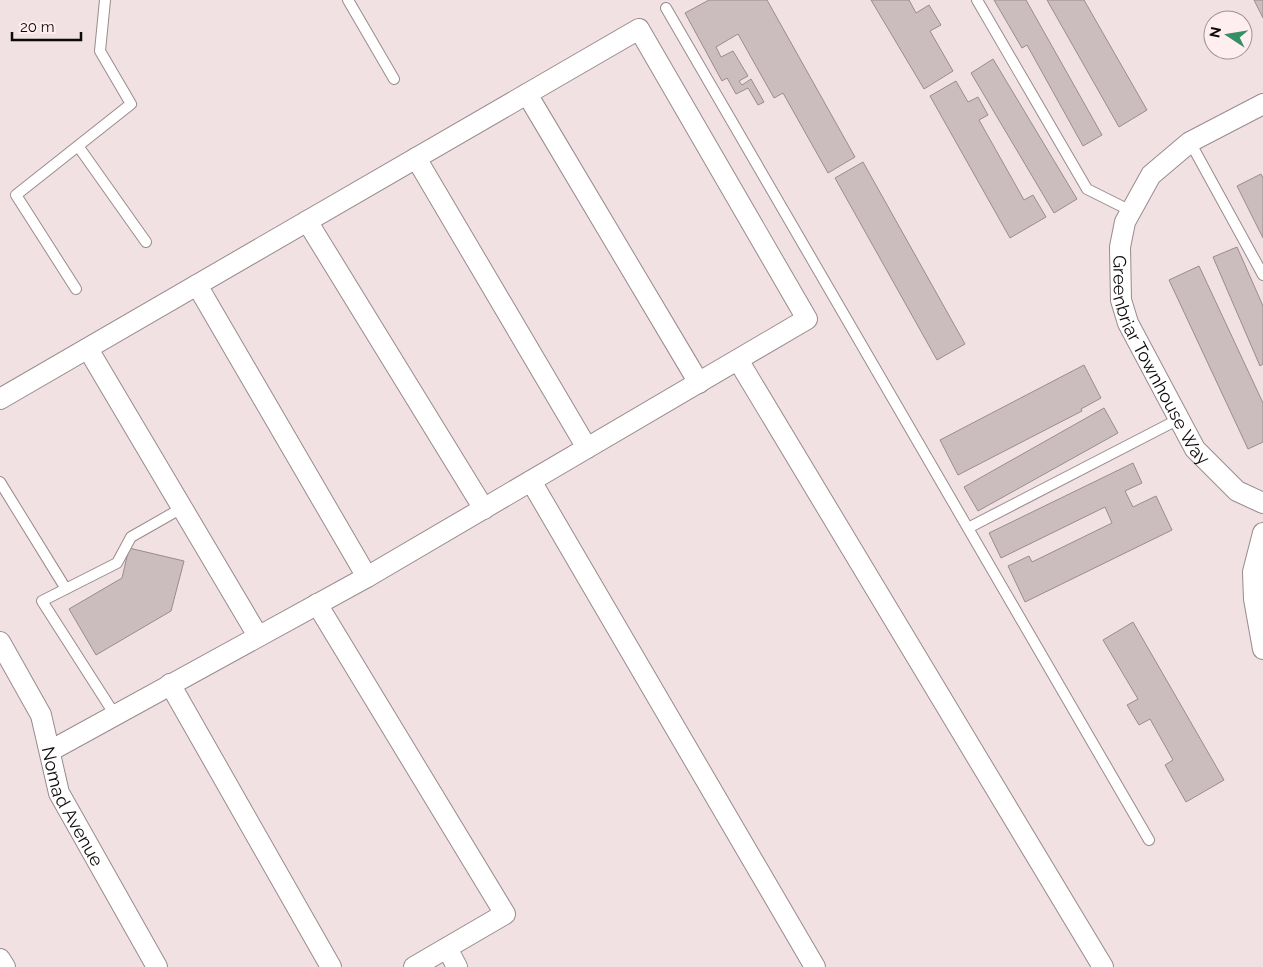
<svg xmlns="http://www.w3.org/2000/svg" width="1263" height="967" font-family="Raleway,sans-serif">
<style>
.building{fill:#cbbcbe;stroke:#9a8c8e}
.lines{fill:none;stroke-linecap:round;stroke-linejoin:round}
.service-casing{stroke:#998b8d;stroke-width:12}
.minor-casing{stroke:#998b8d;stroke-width:22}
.service{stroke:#fff;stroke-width:10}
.minor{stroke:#fff;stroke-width:20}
.labels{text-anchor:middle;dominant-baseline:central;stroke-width:4.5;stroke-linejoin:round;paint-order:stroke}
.street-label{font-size:18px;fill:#0f0a0a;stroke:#feeef0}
</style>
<rect width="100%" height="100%" fill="#f1e1e3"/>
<path class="building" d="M709,0H767L855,157L828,173L783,93L774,98L738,34L716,47L721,57L733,51L748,76L739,81L742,85L751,79L764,102L758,105L748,88L736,94L727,78L722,81L685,13Z
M871,0H909L916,13L929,5L941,25L930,31L953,71L924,89Z
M994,0H1026L1102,135L1083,146L1027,45L1022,48Z
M1047,0H1084L1147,110L1119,127Z
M1254,0H1263V18Z
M993,59L1077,199L1054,213L971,73Z
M956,81L968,102L978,97L988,115L979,120L1024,200L1033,195L1046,217L1010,238L930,96Z
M863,162L965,344L937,360L835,178Z
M1261,174L1263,178V238L1237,186Z
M1237,247L1263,306V364L1260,366L1213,257Z
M1199,266L1263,403V442L1248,449L1169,280Z
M1084,365L1101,398L1081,409L1082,411L958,475L940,440Z
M1104,408L1118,433L978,511L964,487Z
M1133,463L1142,483L1125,491L1133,507L1156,496L1172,530L1025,602L1008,566L1029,556L1032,562L1112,523L1105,507L1001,558L989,533Z
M129,548L184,561L171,611L96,655L69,609L122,578Z
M1133,622L1224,780L1186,802L1165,765L1173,760L1150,719L1139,725L1127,705L1138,699L1103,640Z"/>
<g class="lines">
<defs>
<path id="service" d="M348,0L394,79
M977,0L1087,189L1131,211
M666,8L1149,840
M1190,142L1263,275
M78,146L146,242
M76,289L16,195L131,104L100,51L105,0
M0,482L66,589
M968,528L1179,419
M115,715L42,601L117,563L131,537L182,508"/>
<g id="minor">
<path d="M527,94L699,383"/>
<path id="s1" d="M1263,104L1190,142L1151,175L1125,222L1120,247L1121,300L1128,323L1195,449L1237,491L1263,503"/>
<path d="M416,158L587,448"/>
<path d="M307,221L484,509"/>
<path d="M197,285L367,577"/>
<path d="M88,349L258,636"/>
<path d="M738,360L1103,967"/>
<path d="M0,399L639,29L807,319L367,577L50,751"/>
<path d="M531,481L815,967"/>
<path d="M1263,533L1253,572L1254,599L1263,649"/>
<path d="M317,604L505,914L414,967"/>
<path id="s2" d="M0,642L41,715L59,793L157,967"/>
<path d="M170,684L331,967"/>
<path d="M447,948L457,967"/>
<path d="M0,959L5,967"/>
</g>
</defs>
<use href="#service" class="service-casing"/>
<use href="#minor" class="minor-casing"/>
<use href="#service" class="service"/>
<use href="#minor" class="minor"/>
</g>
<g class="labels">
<g class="street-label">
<text stroke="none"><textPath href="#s1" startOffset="335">Greenbriar Townhouse Way</textPath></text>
<text stroke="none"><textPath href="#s2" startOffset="181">Nomad Avenue</textPath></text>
</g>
</g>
<g transform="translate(1228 35) rotate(282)"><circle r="24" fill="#feeef0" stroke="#9e9394"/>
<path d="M0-4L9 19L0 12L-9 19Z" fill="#368f64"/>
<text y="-8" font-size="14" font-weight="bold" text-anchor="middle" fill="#0f0a0a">N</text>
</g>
<path d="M12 32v8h69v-8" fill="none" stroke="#0f0a0a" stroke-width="2.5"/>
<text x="20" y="32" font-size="15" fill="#0f0a0a" stroke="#feeef0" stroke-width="4" paint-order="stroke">20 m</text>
</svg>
